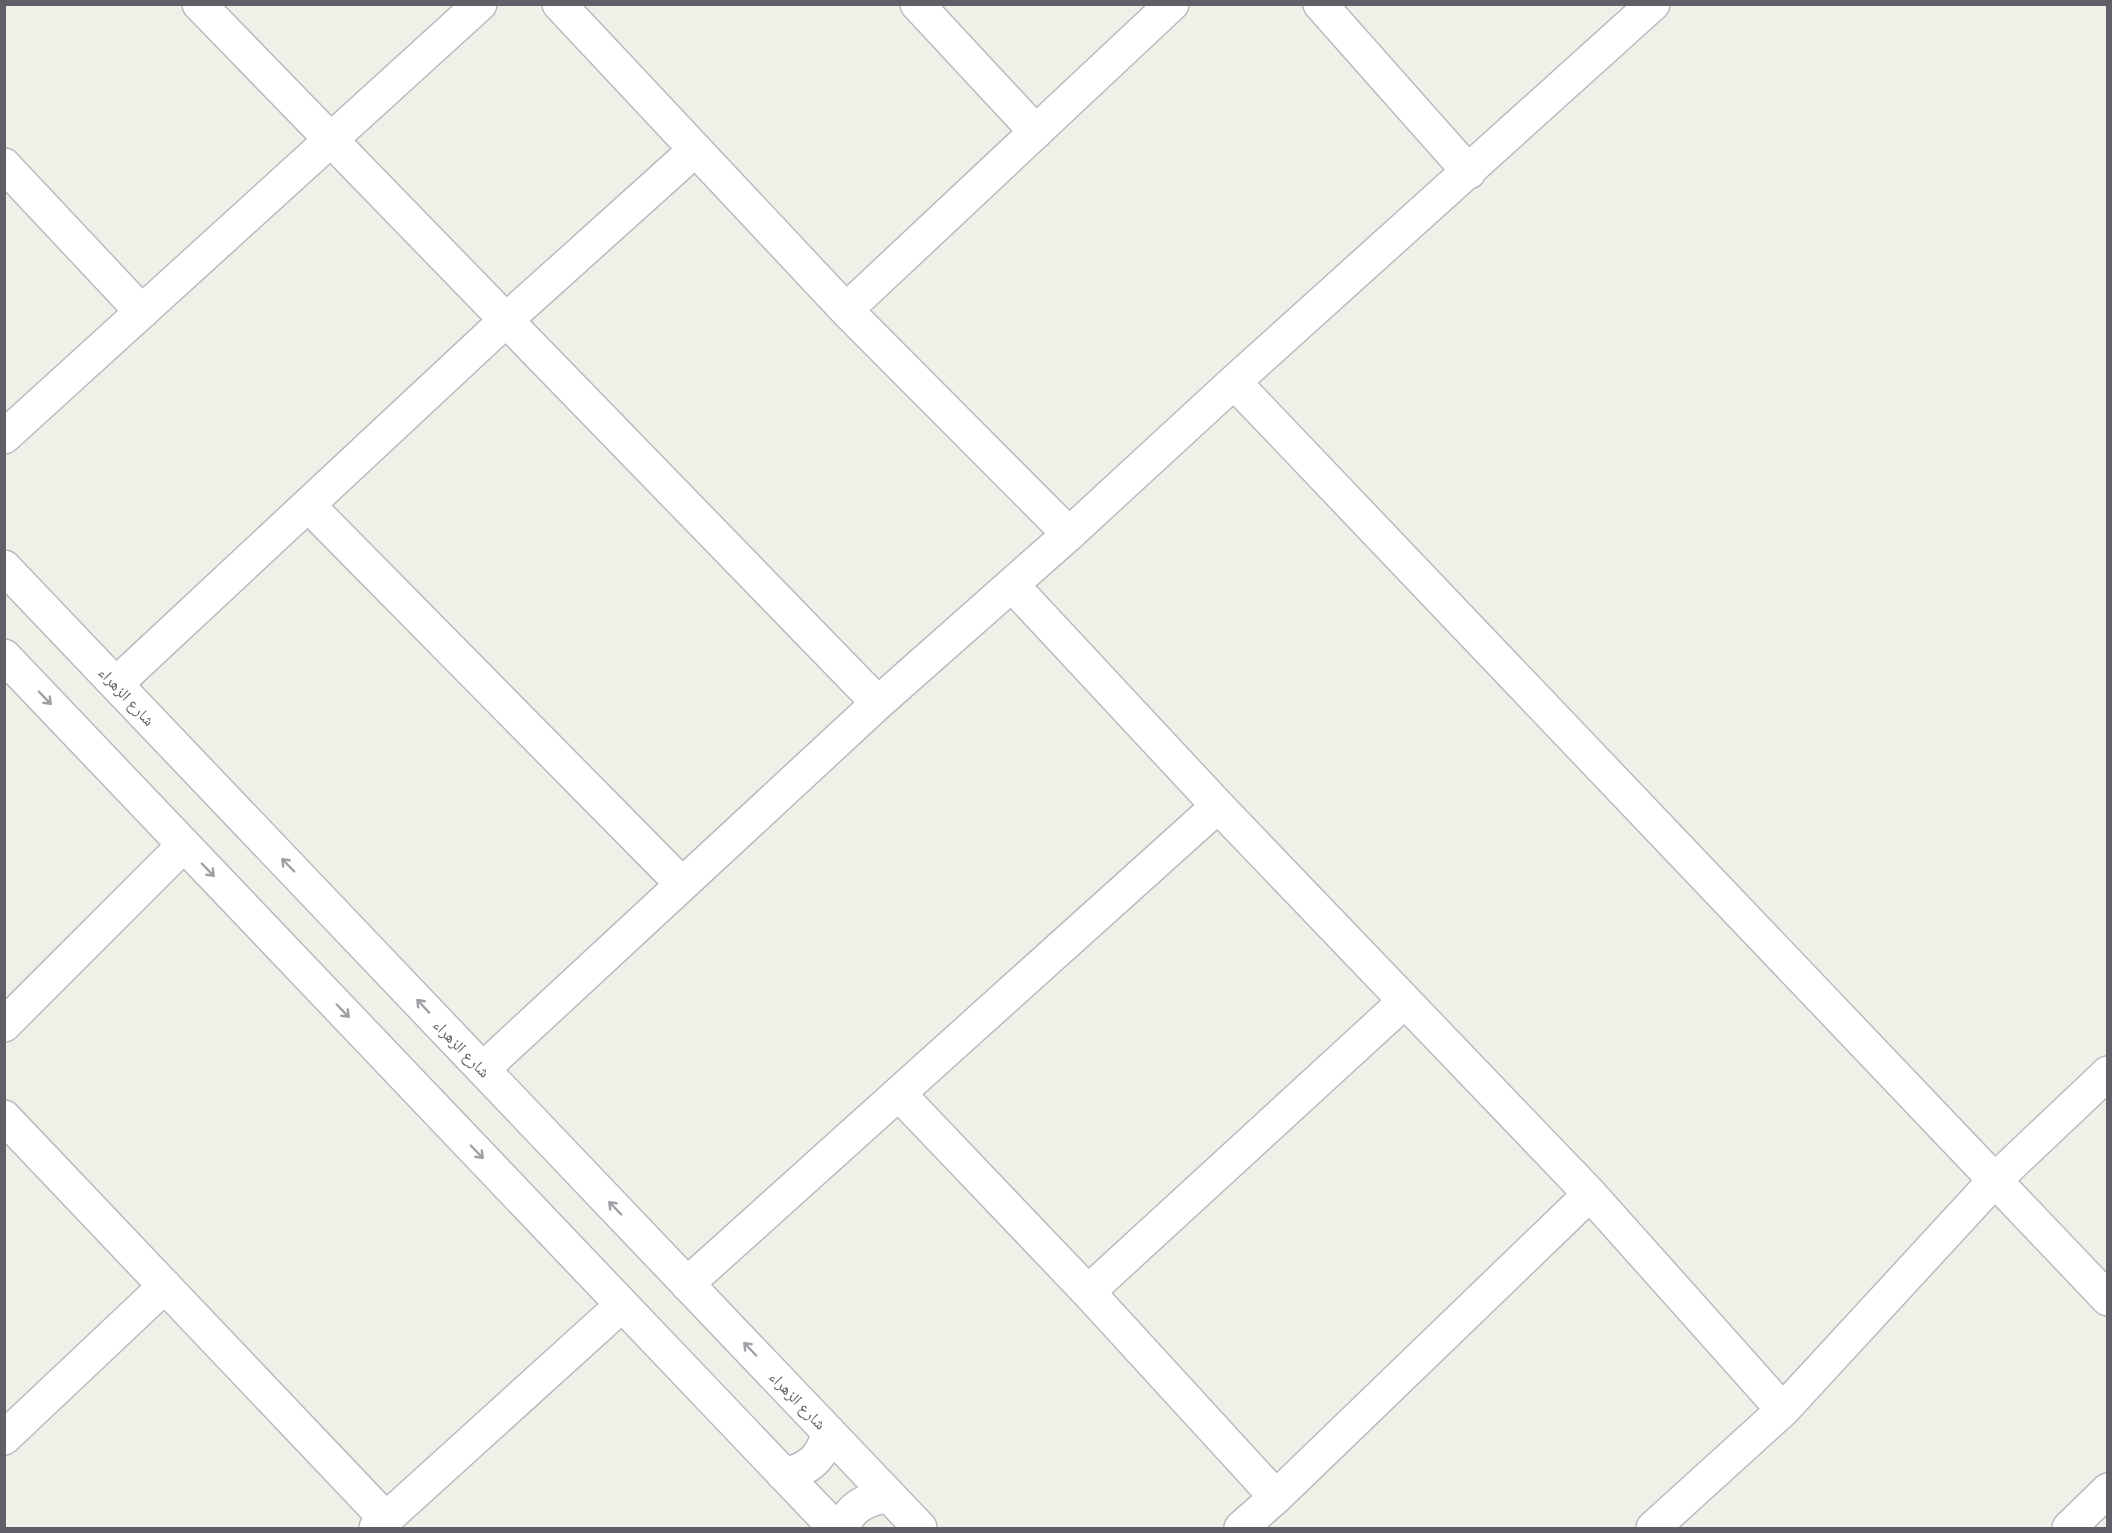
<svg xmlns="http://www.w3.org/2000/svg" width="2112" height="1533" font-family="'Golos Text','Noto Naskh Arabic',sans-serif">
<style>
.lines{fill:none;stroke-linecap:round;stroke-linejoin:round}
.minor-casing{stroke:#babac0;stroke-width:36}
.secondary-casing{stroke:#b9bac0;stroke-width:36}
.minor{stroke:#fff;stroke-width:33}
.secondary{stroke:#fff;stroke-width:33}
.oneway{stroke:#9fa0a4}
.labels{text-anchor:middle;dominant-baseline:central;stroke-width:6;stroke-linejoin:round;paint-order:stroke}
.street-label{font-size:16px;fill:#5f6067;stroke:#fff}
</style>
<rect width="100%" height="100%" fill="#f0f0e8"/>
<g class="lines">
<defs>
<path id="minor" d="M199,4L878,703
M559,4L846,310L1069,534
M917,4L1036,132
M1320,4L1469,172
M4,165L142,312
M846,310L1172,4
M1234,382L2108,1299
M4,437L480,4
M308,505L682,884
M1012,585L1218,806L1590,1194L1783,1410
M116,684L505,321L695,150
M4,1025L184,845
M483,1069L878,703L1069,534L1234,382L1653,4
M899,1094L1088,1292L1276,1497
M4,1117L386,1519
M687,1284L1218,806
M1088,1292L1405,1001
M4,1438L165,1286
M376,1528L622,1305
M1241,1528L1276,1497L1590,1194
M1653,1528L1783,1410L1995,1180L2108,1073
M2069,1528L2108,1490"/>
<path id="secondary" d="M4,567L920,1528
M4,656L835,1528
M783,1474C809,1471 824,1456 828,1431
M843,1528C849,1507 868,1498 889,1496"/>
</defs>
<use href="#minor" class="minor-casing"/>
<use href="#secondary" class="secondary-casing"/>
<use href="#minor" class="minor"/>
<use href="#secondary" class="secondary"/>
</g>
<defs><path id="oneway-shaft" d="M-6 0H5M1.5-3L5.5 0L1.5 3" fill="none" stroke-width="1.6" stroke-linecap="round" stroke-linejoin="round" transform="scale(1.5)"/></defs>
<g class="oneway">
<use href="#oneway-shaft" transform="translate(45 698) rotate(46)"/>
<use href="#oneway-shaft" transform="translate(288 865) rotate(-134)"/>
<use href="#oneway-shaft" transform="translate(208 870) rotate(46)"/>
<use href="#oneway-shaft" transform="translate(423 1006) rotate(-133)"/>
<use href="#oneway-shaft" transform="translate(343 1011) rotate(46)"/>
<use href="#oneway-shaft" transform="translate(477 1152) rotate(46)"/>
<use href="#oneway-shaft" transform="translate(615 1208) rotate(-134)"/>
<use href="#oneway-shaft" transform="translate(750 1349) rotate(-134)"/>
</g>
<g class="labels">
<g class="street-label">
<text transform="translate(127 696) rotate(47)">شارع الزهراء</text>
<text transform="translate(462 1048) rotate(46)">شارع الزهراء</text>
<text transform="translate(798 1400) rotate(46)">شارع الزهراء</text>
</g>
</g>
<rect width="2112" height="1533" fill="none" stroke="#5f6067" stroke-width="12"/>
</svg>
